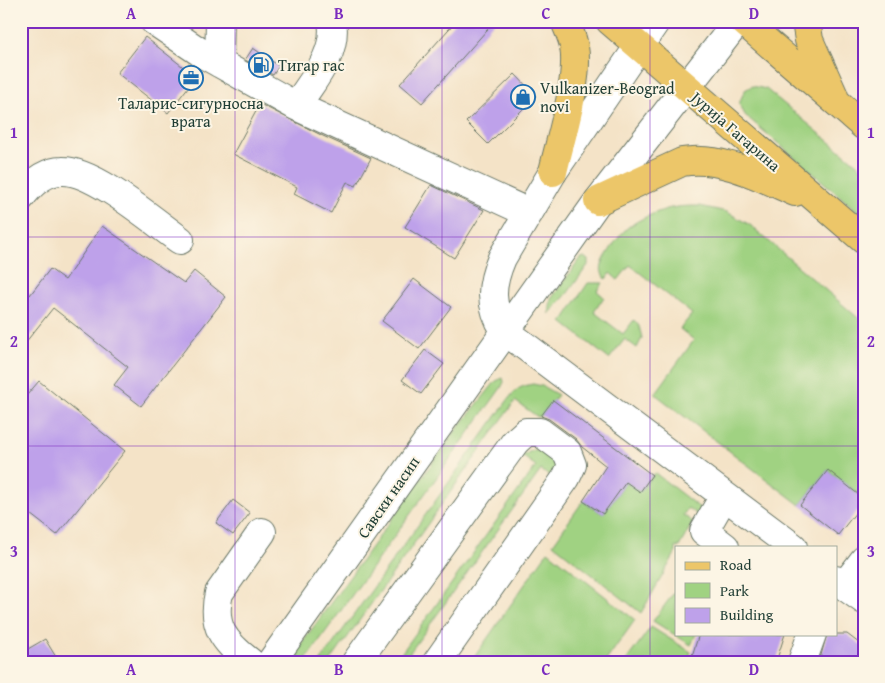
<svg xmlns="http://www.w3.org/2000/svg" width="885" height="683" font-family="'Gentium Book Plus',serif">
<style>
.green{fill:#a0d282;stroke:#60885b}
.building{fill:#bea1ea}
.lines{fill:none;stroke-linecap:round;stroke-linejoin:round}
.minor-casing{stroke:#6a7767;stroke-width:30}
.major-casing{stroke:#6a7767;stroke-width:30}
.minor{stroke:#fff;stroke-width:28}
.major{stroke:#ecc669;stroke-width:28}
.grid{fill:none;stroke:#7b2cbf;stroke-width:1;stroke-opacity:0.55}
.labels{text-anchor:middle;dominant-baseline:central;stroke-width:4;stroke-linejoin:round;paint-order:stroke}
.poi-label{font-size:16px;fill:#1f3d34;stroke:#fcf5e5;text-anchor:start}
.street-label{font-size:16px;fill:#1f3d34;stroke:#fcf5e5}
.neatline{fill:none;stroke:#7b2cbf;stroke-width:2}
.grid-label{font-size:16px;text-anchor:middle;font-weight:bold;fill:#7b2cbf}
</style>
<rect width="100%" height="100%" fill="#fcf5e5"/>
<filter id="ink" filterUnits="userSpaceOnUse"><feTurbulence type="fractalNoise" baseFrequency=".02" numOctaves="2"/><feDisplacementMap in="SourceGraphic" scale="10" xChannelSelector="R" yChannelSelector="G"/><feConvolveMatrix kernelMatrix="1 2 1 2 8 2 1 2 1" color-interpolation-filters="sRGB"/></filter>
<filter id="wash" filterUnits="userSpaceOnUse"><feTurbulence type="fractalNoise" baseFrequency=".0096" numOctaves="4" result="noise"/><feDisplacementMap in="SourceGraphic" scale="20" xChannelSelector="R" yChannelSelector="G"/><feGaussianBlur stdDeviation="1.12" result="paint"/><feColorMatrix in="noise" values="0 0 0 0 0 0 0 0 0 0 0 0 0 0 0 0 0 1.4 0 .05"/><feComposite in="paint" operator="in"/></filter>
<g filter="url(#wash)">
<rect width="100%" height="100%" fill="#f4e3c7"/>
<path class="green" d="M752,86L766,89L864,170V217L745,115L739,103L745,90Z
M700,206L727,212L750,225L864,323V499L828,470L800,505L655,394L694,340L680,329L692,314L630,265L618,280L610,273L606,279C599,272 601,266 605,258C611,248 618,237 626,229C636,220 664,208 677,207C685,206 693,206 700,206Z
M584,257L588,260V265L567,294L549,314L551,299L581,258Z
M588,283H603L597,291L604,297L594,312L623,334L634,320L639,326L642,338L637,348L625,339L609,359L562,322Z
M503,378L504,382L501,388L304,662H288L454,433L496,381Z
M533,384L542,386L558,395L541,416L538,417L515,401L330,662H320L510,397C517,388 522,386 533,384Z
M543,449L556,458L557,468L554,479L541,470L403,662H395L536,466L522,456L533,450Z
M655,473L701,509L698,515L688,508L683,515L693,522L679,547H676V552L641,613L553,544L583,501L603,514L626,482L640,491Z
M548,551L635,620L605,662H471Z
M676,590V634H696L691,645L653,621Z
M651,627L691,652L687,662H625Z"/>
<g id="blocks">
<path class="building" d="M456,21H495L422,103L400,84Z
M145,37L196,77L168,113L117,73Z
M253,48L279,66L273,75L245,60Z
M515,74L536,96L488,144L466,122Z
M260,104L323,136L371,158L356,186L347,182L331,213L294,194L297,187L233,154Z
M431,185L484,210L454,258L405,227Z
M102,226L184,283L194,271L226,297L141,406L114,385L128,367L53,308L21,348V288L30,295L50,269L65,280Z
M414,279L451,307L419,349L382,321Z
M425,350L444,364L421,394L402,380Z
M39,381L125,451L57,535L21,507V402Z
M553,400L652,475L640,492L626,482L603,514L583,501L606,466L582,447L576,439L549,419L541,416Z
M828,470L864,499V502L838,535L800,505Z
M233,500L250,513L233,535L216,523Z
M699,634H785L776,662H690Z
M827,634H847L864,647V662H819Z
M45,639L59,662H21V653Z"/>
</g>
</g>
<g filter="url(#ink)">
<use href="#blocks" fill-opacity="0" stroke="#6a7767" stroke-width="1"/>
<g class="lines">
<defs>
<path id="minor" d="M154,21L203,54L296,106L529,213
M656,21L553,172L502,258C490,286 489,305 505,331L793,547
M219,63L220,21
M296,106C313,80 338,53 332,21
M21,197C31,184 45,171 62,171C94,170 153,221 180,240
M724,496L704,531L725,547
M836,580L864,600
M844,586L864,560
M250,662C224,642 211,626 219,593L262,532
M271,662L598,201L738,21
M356,662L515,442L526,432H540L567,452L572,465L566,478L437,662
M802,662L812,634"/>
<path id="major" d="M610,21L864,240
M743,21L864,126
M806,21L809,40L834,96
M553,172C560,140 580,78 574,47C573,38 568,29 565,21
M598,201L682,162C720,155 761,177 795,192"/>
</defs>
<use href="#minor" class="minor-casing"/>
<use href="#major" class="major-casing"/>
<use href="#minor" class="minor"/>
<use href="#major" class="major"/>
</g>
</g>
<path class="grid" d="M235,21V662M442,21V662M650,21V662M21,237H864M21,446H864"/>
<defs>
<symbol id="fuel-ring" viewBox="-11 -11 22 22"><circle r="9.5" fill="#fcf5e5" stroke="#1f6fb2" stroke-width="1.5"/><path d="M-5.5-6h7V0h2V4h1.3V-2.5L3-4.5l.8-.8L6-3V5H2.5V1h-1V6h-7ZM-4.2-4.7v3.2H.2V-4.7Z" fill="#1f6fb2"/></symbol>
<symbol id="office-ring" viewBox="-11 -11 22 22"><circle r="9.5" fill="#fcf5e5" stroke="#1f6fb2" stroke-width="1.5"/><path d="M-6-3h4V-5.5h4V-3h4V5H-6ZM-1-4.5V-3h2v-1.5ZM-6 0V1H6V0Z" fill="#1f6fb2"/></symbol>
<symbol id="shop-ring" viewBox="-11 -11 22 22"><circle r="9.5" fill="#fcf5e5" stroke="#1f6fb2" stroke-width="1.5"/><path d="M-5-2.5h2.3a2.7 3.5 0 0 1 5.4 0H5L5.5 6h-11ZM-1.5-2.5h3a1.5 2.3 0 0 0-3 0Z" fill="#1f6fb2"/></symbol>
</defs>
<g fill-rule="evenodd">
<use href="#fuel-ring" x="247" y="51" width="28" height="28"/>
<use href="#office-ring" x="177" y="64" width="28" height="28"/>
<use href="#shop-ring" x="509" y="83" width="28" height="28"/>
</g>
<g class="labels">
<g class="poi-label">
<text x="278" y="65">Тигар гас</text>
<text x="540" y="88">Vulkanizer-Beograd<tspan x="540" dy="18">novi</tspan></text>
<text x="191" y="103" text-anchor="middle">Таларис-сигурносна<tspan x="191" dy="18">врата</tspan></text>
</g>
<g class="street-label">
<text transform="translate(736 131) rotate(41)">Јурија Гагарина</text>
<text transform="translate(388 497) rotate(-55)">Савски насип</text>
</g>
</g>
<rect width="885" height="683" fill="none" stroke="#fcf5e5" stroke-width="55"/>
<rect x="675" y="546" width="162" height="90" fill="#fcf5e5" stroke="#a4ab9e"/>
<rect x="685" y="562" width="25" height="8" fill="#ecc669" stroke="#a4ab9e"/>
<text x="720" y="570" font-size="15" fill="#1f3d34">Road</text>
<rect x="685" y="583" width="25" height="15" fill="#a0d282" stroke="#a4ab9e"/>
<text x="720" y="596" font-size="15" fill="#1f3d34">Park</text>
<rect x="685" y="608" width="25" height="15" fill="#bea1ea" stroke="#a4ab9e"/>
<text x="720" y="620" font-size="15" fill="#1f3d34">Building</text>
<rect x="28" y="28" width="830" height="628" class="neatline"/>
<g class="grid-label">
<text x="131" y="19">A</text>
<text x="339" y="19">B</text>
<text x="546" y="19">C</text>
<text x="754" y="19">D</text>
<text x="14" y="138">1</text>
<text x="871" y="138">1</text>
<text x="14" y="347">2</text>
<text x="871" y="347">2</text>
<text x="14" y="557">3</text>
<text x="871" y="557">3</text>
<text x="131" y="675">A</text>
<text x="339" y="675">B</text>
<text x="546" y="675">C</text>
<text x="754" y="675">D</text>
</g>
</svg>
